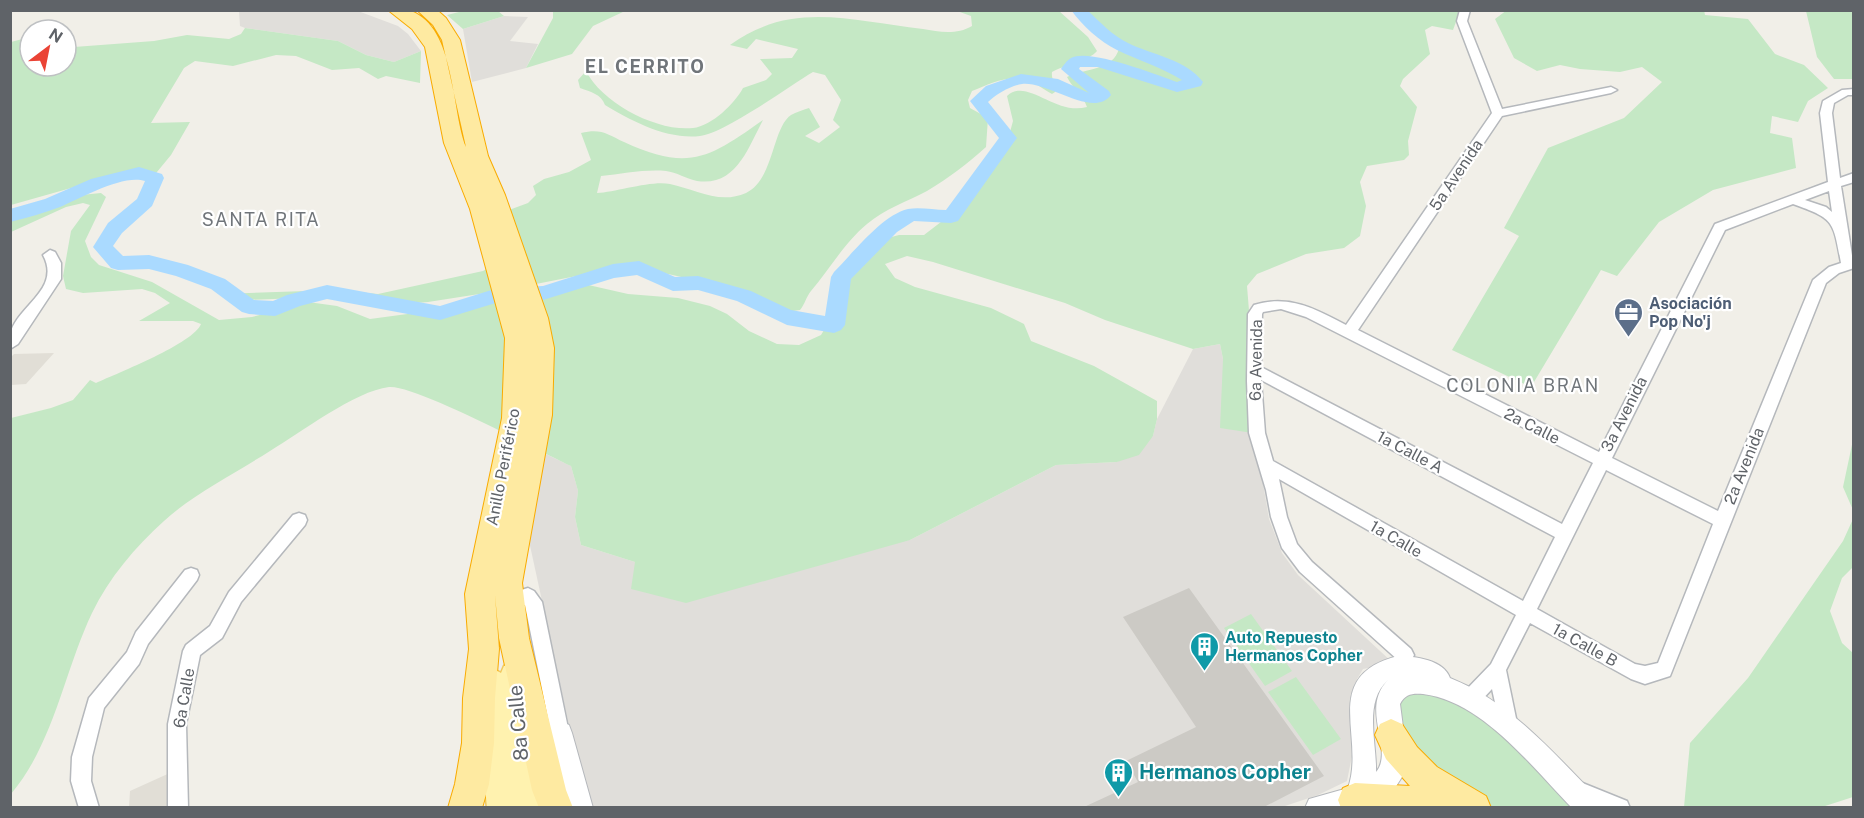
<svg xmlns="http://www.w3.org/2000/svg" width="1864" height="818" font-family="'Public Sans',sans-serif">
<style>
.industrial{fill:#e0deda}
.education{fill:#e1ded6}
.green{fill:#c5e8c5}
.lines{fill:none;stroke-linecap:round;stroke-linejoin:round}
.river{fill:#aadaff;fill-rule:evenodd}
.building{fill:#cccac5}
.minor-casing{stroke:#b5b8bc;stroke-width:3}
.tertiary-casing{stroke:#b5b8bc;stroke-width:2}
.primary-casing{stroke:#f2c960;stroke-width:3}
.trunk-casing{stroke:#f9ab00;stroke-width:2}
.minor{fill:#fff;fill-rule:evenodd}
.tertiary{fill:#fff;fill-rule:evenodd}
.primary{fill:#fff2af;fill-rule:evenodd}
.trunk{fill:#feeaa1;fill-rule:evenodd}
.labels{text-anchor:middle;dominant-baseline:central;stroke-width:4.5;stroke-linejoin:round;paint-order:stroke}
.street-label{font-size:16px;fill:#5f6368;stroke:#fff}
.service-label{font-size:16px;font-weight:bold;fill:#4e5e75;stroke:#fff;text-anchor:start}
.culture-label{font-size:16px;font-weight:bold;fill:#0d838f;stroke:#fff;text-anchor:start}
.far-district-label{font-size:18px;font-weight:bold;letter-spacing:1.5px;fill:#70757a;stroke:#fff}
.neighbourhood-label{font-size:18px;letter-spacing:1.5px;fill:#70757a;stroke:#fff}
.near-street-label{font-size:20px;fill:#5f6368;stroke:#fff}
.near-culture-label{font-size:20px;font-weight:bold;fill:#0d838f;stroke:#fff;text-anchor:start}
</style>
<rect width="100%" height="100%" fill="#f1efe8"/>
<path class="industrial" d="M239,11H358L398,26L408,34L421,51L394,62L366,55L338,41L245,28L240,26Z
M504,16L528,17L510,41L538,44L526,68L472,82L463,29Z
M1220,344L1223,359L1259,434V460L1269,519L1282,553L1298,575L1393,663L1363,669L1357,679L1351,709L1352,756L1347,781L1318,795L1282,807H593L582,785L506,435L571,466L578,491L575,517L581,545L635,562L910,540L1056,465L1117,462L1153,436L1157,419L1193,349Z"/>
<path class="education" d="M54,353L26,384L11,385V357L14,354Z
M172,772L174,807L129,808L130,791Z"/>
<path class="green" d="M1704,10L1705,15L1748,19L1775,54L1804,65L1828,88L1808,101L1798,122L1772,116L1770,133L1792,138L1796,168L1713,190L1659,222L1617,276L1601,270L1531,387L1452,350L1519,236L1504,228L1548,148L1624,118L1662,82L1642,67L1620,72L1580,69L1560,65L1537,71L1514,58L1495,19L1507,10Z
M498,11L504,16L463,29L447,15L463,11Z
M553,11V10L625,11L593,26L572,54L526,68L553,18Z
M957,11H1059L1088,37L1097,51C1089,61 1064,65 1052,72C1051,79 1056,84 1055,92L1052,94C1046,91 1041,87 1036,84C1015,71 992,83 972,91L968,100L970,108L988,118L986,147C967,164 949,178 927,191C906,202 885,209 867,224C845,242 829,270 811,291C806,297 805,304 800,310C752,318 740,297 699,283C673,273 641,268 612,269L505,290L428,302L382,306L325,297L244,300L221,294L337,290L378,294L483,271L498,262L509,210L528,203L536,195L533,186L544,179L569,172L591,160L581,133C601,128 607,134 624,142C689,172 709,158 763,120C748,148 736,187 697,181C687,179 676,172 666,171C645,169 622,174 601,176L597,193C616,192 652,180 670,184C695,189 719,205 746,193C774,180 772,128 791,115C796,112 803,110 809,108L820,127L805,136L819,143L840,127L833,120L841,100L825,75L813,72C788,87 725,133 700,136C668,140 631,121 605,105C601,94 591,92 580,88L578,80L586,71C602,103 657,132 693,128C712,126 735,103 743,88L766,80L772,74L760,59L792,58L798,49L756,39L747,49L730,45C792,0 851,21 923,29C939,32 957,35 972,26L971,16Z
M1084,11H1460L1453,30L1432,26L1425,30L1430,54L1403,79L1400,86L1417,107L1408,141L1409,155L1404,160L1367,166L1360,182L1366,206L1360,236L1344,248L1306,254L1257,274L1247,286L1259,434L1220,428L1223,359L1220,344L1193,349L1105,320L1065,303L933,262L907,256L885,264L895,278L915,287L991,308L1024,324L1031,341L1094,366L1157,401V419L1153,436L1139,455L1117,462L1056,465L910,540L686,603L631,589L635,562L581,545L575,517L578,491L571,466C539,451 414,384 389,387C355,391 300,433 270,451C237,472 192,495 164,521C135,547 109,578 92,613C64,672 54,743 11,794V418L51,408L73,400L90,380L96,383C118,373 194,343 201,324L193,321H139L170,303L155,293L142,289L83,293L66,289L63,276L71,231L90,205L83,203L66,207L11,232V215L81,195L101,193L106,197L85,241L91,257L99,265L152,282L219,320L252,317L308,302L337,306L370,319L519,299L584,284L628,294L678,298L710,306L727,314L749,331L777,344L799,345L821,335L835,312L839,289L858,267L865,252L880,240L899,235H924L950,215L1010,132L1013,121L1007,96C1027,77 1055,116 1087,107C1083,95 1073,89 1067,77C1084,68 1114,71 1119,48L1092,23Z
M1806,11H1853V79H1834L1817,57Z
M245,28L338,41L366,55L394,62L421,51L420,83L386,76L378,79L359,68L332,70L296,56L276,55L233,66L195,61L184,68L151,123L190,122L171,155L152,178L144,173H124L11,205V42L30,37V66H66V40L74,47L154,41L187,35L229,39L241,34Z
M1853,440V510L1843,487Z
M1853,519V567L1842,578L1830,611L1842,643L1853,653V797L1822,807H1684L1690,743L1748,678L1843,541Z
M1251,614L1292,671L1265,686L1224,628Z
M1296,677L1341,739L1313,755L1268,692Z
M1415,689L1453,699L1502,731L1574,807H1493L1479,802L1430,770L1396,716L1403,697Z"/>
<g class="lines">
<path class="river" d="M1071,10H1087C1100,22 1113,36 1128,43C1152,55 1186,59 1203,82L1201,86L1177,92L1098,67H1080L1079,69L1109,91L1111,95C1093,119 1048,81 1022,84C1010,86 997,94 988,102L1017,138L1014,142L958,221L951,223L914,221L897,232L851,279L845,325L841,330L834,333L787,325L737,301L698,290L673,291L637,275L614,278L543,300L499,302L440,320L327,299L300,306L275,316L249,314L242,312L211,289L176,276L149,269L118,270L111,268L93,247L108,223L137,199L145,181C123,174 81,198 60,207C44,213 27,218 10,222V209L45,199L91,179L139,167L162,174L164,178L152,206L122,233L113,246L123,256L149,255L188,265L225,279L254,300L273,301L287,295L327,285L440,306L498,288L543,286L613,264L639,261L675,277L698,276L751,291L791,310L825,316L831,277L834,272C853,253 882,215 908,209C920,207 934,210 946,210L999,138L970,101L986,86L1021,74L1058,79L1089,93L1061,69C1063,66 1067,60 1071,58C1090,48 1156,75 1177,82L1182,80C1161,67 1140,61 1117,50C1100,42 1082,25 1071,10Z"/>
</g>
<path class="building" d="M1189,588L1324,776L1264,807H1084L1138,782L1126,761L1196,727L1123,617Z"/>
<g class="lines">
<defs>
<path id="minor" d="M1460,10H1470L1467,21L1502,109L1611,87L1617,90L1611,93L1502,116L1358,330L1599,452L1715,224L1828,182L1820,113L1823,101L1842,90L1854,89V95H1848L1834,103L1832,113L1840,178L1854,173V182L1841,186L1854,268L1839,273L1826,283L1670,676L1645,684L1631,679L1530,623L1506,670L1518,728L1516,734L1509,737L1502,734L1492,689L1478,704L1471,707L1464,704L1462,698L1464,692L1491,664L1516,615L1279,479L1287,517L1297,544L1312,562L1411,649L1414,655L1411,661L1405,663L1399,661L1300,572L1282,548L1271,517L1266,490L1249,433L1247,381L1248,314L1254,305C1289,294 1316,309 1346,325L1492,113L1457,21ZM1829,191L1832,212L1826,207L1805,200ZM1793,204C1835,219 1833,221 1841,263L1829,267L1813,280L1718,511L1612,458L1725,230ZM1281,309L1306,317L1593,463L1562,524L1261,367L1262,314L1263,312ZM1261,380L1555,537L1523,601L1273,461L1265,433ZM1606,470L1713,524L1658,663L1645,666L1635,664L1537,609Z
M50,250L55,252L61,263V279L18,344L10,349C10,345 10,339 10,335C16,306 62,290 43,255Z
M299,513L305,515L307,520L305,525L241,602L222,638L200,655L186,724L188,808H168V724L183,651L186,645L210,626L229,592L293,515Z
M191,568L197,570L199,575L197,580L148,644L139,664L104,708L92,757L91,781L99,808H79L71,781L72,757L89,698L127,652L136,632L185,570Z
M528,588L534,591L542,602L569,733L567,739L560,742L553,739L551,733L525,605L511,608L505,605L502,600L505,595Z
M1580,782L1627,801L1630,808H1594L1573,799L1570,792L1573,785Z"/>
<path id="tertiary" d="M1398,656C1415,656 1444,660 1450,678C1511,702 1553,753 1599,799L1603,808H1572C1532,767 1482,701 1423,694C1413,693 1405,694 1400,704L1407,758L1402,777L1391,794L1365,808H1305L1309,799L1348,788C1366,737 1319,676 1398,656ZM1388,680C1359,709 1395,750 1376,772C1377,743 1363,702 1388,680Z
M560,721L569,725L572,733L593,808H567L551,747L537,751L528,748L525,739L528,730Z"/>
<path id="primary" d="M514,662L524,666L529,676V706L543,808H487L475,681L480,671L490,667L501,673L504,666Z"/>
<path id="trunk" d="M388,10C395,10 405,9 411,11C456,28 451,110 466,147L442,40L433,25L417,10H437L446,18L460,40L488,156L505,195L548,318L554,348L552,415L522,583L529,638L566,790L573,808H539L532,790L499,638L495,595L499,649L495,698L494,743L489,784L482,808H448L455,784L462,743L463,698L469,649L465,594L502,418L505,338L470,209L444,143L425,47L412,29Z
M1391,719L1402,724L1417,747L1437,767L1486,796L1491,808H1341L1338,800L1343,788L1355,783L1410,786L1386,759L1375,735L1380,724Z"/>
</defs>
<use href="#minor" class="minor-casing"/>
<use href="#tertiary" class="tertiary-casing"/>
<use href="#primary" class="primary-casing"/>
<use href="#trunk" class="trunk-casing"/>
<use href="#minor" class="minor"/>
<use href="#tertiary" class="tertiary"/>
<use href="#primary" class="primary"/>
<use href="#trunk" class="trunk"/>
</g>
<defs>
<symbol id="office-pin" viewBox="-11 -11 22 30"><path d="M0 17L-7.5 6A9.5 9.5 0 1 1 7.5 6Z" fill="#5c6f8a" stroke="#fff"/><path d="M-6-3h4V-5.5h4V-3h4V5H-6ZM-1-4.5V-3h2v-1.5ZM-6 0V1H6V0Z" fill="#fff"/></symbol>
<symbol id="building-pin" viewBox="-11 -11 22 30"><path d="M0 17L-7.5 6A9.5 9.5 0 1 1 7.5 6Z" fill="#0f9aa8" stroke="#fff"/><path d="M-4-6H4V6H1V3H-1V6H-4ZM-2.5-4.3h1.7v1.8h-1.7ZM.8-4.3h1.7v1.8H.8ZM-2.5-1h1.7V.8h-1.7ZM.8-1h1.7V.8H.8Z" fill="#fff"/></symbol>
</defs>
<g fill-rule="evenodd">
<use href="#office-pin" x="1612" y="296" width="33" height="45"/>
<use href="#building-pin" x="1188" y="630" width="33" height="45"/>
<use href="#building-pin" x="1102" y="756" width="33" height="45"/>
</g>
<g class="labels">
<g class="street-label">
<text transform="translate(1456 175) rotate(-56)">5a Avenida</text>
<text transform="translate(1256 360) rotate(-89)">6a Avenida</text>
<text transform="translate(1624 414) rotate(-63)">3a Avenida</text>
<text transform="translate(1532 426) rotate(27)">2a Calle</text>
<text transform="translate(1410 452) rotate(28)">1a Calle A</text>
<text transform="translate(1744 466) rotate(-68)">2a Avenida</text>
<text transform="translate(503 467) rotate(-79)">Anillo Periférico</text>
<text transform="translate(1396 539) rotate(30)">1a Calle</text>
<text transform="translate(1585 645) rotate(29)">1a Calle B</text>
<text transform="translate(184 698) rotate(-80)">6a Calle</text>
</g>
<g class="service-label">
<text x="1649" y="303">Asociación<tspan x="1649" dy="18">Pop No'j</tspan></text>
</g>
<g class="culture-label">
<text x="1225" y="637">Auto Repuesto<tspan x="1225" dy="18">Hermanos Copher</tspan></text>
</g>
<g class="far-district-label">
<text x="645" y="66">EL CERRITO</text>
</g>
<g class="neighbourhood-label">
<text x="261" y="219">SANTA RITA</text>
<text x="1523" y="385">COLONIA BRAN</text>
</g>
<g class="near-street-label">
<text transform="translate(518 723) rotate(-95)">8a Calle</text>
</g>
<g class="near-culture-label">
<text x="1139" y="772">Hermanos Copher</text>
</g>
</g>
<rect width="1864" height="818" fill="none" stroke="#5f6368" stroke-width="24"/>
<g transform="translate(48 48) rotate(32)"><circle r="28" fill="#ffffff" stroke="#bfc1c3" stroke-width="1.5"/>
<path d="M0-4.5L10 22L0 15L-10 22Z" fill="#ea4335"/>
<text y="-9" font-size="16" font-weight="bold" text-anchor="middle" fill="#5f6368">N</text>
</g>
</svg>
